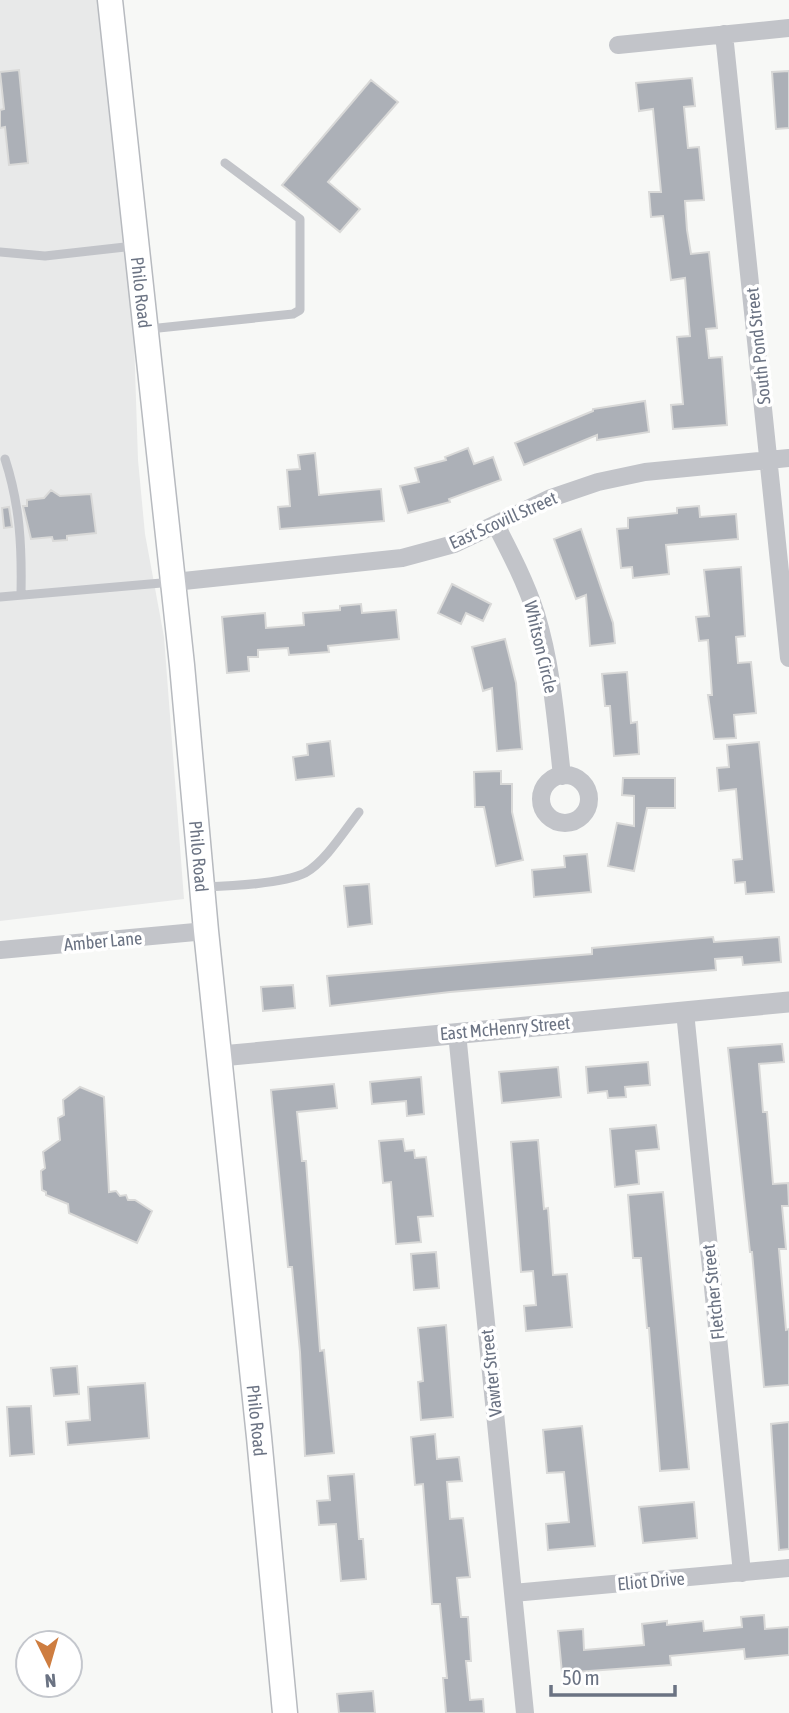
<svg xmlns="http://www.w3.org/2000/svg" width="789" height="1713" font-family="'Asap Condensed',sans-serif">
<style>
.built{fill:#e8e9e9}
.building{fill:#acb0b7;stroke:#d9d9d8;stroke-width:2}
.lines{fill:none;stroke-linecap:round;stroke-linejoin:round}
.secondary-casing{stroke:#b7babf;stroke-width:27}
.service{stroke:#c2c4c9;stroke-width:9}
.minor{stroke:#c2c4c9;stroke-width:18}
.tertiary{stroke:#c2c4c9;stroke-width:21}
.secondary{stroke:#fff;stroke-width:24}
.labels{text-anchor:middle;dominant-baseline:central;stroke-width:7;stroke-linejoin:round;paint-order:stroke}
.street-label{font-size:18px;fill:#6b7383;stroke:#fff}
</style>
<rect width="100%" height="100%" fill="#f7f8f6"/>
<path class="built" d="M0,0H101L118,193L134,339L138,460L145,534L164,637L184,899L0,921Z"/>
<path class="building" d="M19,70L28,163L9,165L5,127L0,128V110L4,109L0,72Z
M789,71V128L776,129L772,72Z
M692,78L695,106L684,107L688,148L699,147L704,200L685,201L687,230L691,254L709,252L717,328L706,329L709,358L722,357L727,425L673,429L671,405L683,404L677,337L690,336L685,278L671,280L663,216L651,217L649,192H661L653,109L639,111L636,83Z
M371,80L398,102L328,182L360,209L340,232L282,185Z
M645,401L649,432L597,440V435L524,465L515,443L593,411V409Z
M468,448L474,464L493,457L501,480L449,499L450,502L408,513L400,486L419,482L415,468L446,460L445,457Z
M315,453L319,495L381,489L384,521L280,529L278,507L290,506L287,470L300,469L298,455Z
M51,490L60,496L91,494L96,533L67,536V540L53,541L52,537L31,539L23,506H27V500L44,498Z
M699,506L700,517L736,514L738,539L666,545L669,574L633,578L632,567L621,568L617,529L628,528V518L677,513V508Z
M9,507L12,527L4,528L2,508Z
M581,529L613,623L615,643L590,646L586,595L576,599L554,539Z
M741,567L745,636L736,637L738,663L751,662L756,713L734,715L736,738L714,739L708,695H712L708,640L699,641L696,617L709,616L704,570Z
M452,584L491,604L483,621L466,613L461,624L438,613Z
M361,604L362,613L396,610L399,639L328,646L329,652L289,655L288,648L258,650V657H248L249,671L227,673L222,617L265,613L266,628L304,625L303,613L340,610V606Z
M505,639L516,683L522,749L497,751L492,688L483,691L472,647Z
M627,672L631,723L637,722L639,754L614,756L610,706H605L602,674Z
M330,741L334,776L296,780L293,757L308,755L307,744Z
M759,742L774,892L746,894L745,882L735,883L733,860L742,859L736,789L719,791L717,768L729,767L727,745Z
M501,771V784H512V812L523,860L496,866L484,807H475L474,772Z
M623,778H675V808H647L634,871L608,866L617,823L634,826V796L622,795Z
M587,854L591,892L534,897L532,870L565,867L564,856Z
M369,884L372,924L348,927L344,886Z
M713,937L714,942L779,937L781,962L743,965L742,957L715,959L716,970L450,992L330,1006L327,976L592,954V948Z
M293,985L295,1008L263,1011L261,987Z
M782,1044L784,1062L759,1064L763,1112H767L773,1184L788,1183L789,1206H782L786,1249H779L786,1330L789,1329V1385L764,1387L752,1252H750L728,1048Z
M648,1062L650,1085L625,1087L626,1097L608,1098L607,1091L588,1093L586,1067Z
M558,1067L561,1097L502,1103L499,1072Z
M421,1077L424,1114L407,1116L406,1101L372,1104L370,1082Z
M334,1084L337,1108L297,1112L302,1161H306L320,1351L324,1350L334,1453L305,1456L300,1352L292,1267H288L271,1090Z
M80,1087L104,1097L109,1192L116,1191L120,1196L126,1195L128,1200H135L152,1211L137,1243L69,1213L68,1204L46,1195V1192L42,1190L41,1171L45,1168L43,1152L60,1140L58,1118L64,1115L63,1100Z
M656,1125L659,1149L636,1151L639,1184L615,1187L610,1129Z
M403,1139L405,1151L414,1150L415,1158L426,1157L433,1216L418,1217L421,1242L396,1244L391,1182L383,1183L379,1141Z
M538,1140L544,1209L548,1208L553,1275L567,1274L572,1327L526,1331L524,1306L536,1305L533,1271L521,1272L511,1142Z
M663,1192L689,1469L660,1471L649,1328H647L641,1258H633L628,1195Z
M436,1252L439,1288L414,1290L411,1254Z
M446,1325L453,1417L421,1420L418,1382L423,1381L418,1328Z
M77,1366L79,1394L54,1396L51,1368Z
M145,1383L149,1438L68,1445L66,1422L90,1420L88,1387Z
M31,1406L34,1454L10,1456L7,1407Z
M789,1422V1549L779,1550L771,1424Z
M582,1426L595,1546L548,1550L546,1524L569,1522L564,1472L547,1473L543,1430Z
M435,1434L437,1459L459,1457L462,1481L447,1482L450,1519L463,1518L470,1577L457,1578L461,1617H468L471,1661H466L470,1700L483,1699L484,1713H446L443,1678H447L440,1604H432L423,1484L415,1485L411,1437Z
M354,1474L359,1539H363L366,1579L341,1581L336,1524L319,1525L317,1501L330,1500L328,1476Z
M694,1502L697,1538L643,1543L639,1507Z
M764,1615L765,1629L789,1627V1655L745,1659L744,1649L670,1656L671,1665L562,1673L558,1631L583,1629L584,1650L644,1645L642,1624L667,1621V1625L703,1621L704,1631L742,1627L741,1617Z
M373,1691L375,1713H339L337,1694Z"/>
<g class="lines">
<defs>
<g id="secondary">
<path id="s1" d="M110,0L182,665L206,931L259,1437L285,1713"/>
</g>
</defs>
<use href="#secondary" class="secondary-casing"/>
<path class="service" d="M0,252L45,256L134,246
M149,329L293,314L300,310V219L225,163
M5,459C20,505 22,547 21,594
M0,597L173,582
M204,887C229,886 283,884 305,873C325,862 345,830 359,812"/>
<path class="minor" d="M724,34L789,658
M618,45L789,28
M496,525C511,554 526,583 536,614C552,666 556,722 562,776
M174,582L402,558L454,544L551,498L598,482L645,472L789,458
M541 799a24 24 0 1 1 48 0a24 24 0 1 1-48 0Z
M0,950L206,931
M685,1012L742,1573
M457,1033L525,1713
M513,1593L789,1568"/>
<path class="tertiary" d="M221,1056L789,1002"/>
<use href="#secondary" class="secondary"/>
</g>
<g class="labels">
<g class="street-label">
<text stroke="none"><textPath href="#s1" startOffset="294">Philo Road</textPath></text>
<text transform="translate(758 346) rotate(-96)">South Pond Street</text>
<text transform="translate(503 520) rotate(-24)">East Scovill Street</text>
<text transform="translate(541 647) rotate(77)">Whitson Circle</text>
<text stroke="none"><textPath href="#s1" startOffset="861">Philo Road</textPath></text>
<text transform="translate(103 941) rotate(-5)">Amber Lane</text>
<text transform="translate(505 1028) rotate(-5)">East McHenry Street</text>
<text transform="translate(713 1292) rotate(-96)">Fletcher Street</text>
<text transform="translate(491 1373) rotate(-96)">Vawter Street</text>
<text stroke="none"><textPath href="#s1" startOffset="1428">Philo Road</textPath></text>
<text transform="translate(651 1581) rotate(-5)">Eliot Drive</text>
</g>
</g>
<g transform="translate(49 1664) rotate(175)"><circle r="33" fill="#ffffff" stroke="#c4c7cd" stroke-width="2"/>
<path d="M0-5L12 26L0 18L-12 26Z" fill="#ce7d40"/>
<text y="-10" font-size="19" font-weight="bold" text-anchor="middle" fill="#6b7383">N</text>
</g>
<path d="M551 1685v10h124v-10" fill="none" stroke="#6b7383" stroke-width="3.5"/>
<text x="562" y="1685" font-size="21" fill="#6b7383" stroke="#ffffff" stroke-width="5" paint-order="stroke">50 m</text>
</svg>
